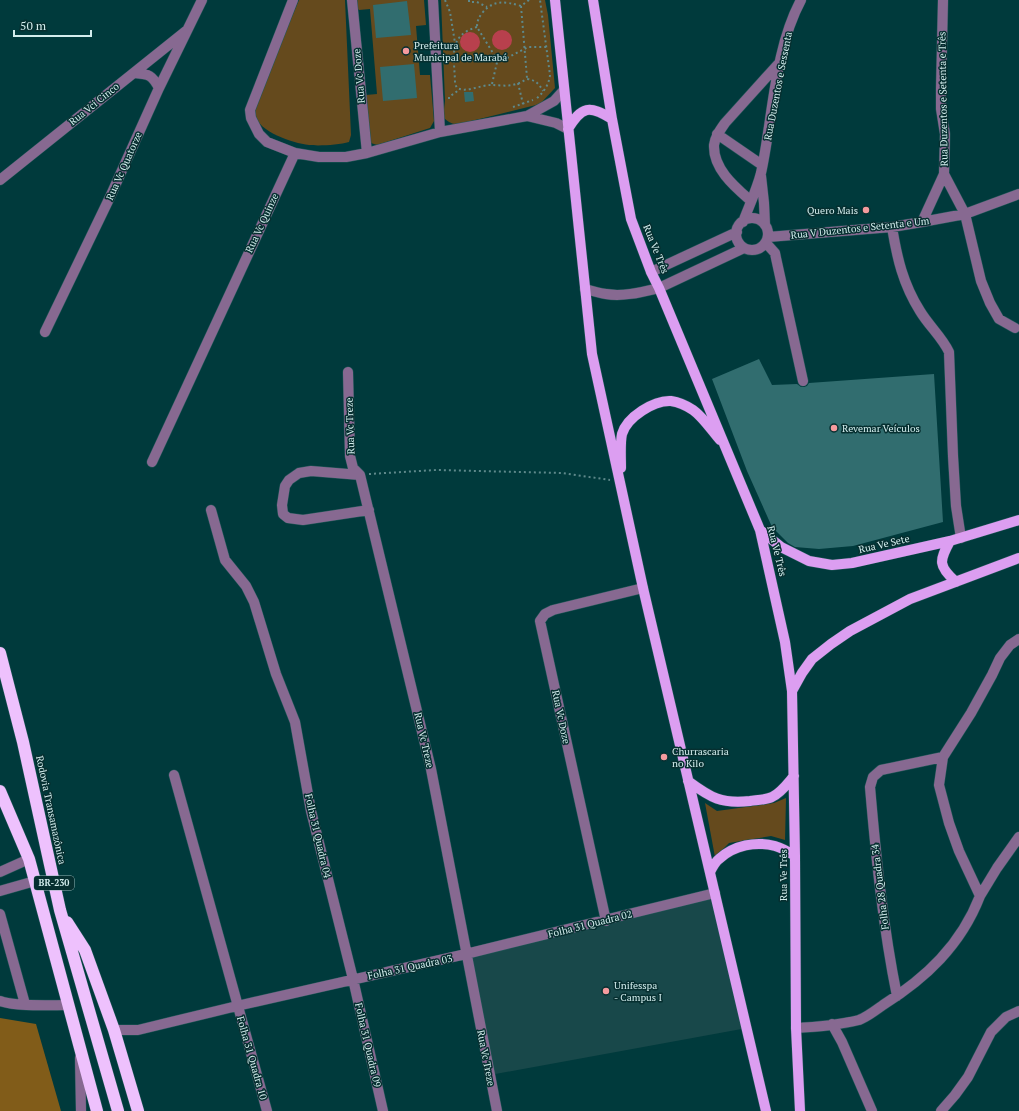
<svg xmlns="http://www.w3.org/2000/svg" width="1019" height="1111" font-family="'PT Serif',serif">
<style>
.built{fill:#18484a}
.green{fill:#654a1d}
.forest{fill:#815c19}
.water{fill:#b8404d}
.building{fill:#316d6f}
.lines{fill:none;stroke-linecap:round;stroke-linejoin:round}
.minor-casing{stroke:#225758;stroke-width:11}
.major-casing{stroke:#225758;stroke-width:11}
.highway-casing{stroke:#225758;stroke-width:13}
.path{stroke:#5e898b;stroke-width:2;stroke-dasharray:2 3;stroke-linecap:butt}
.minor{stroke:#876991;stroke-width:10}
.major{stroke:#dc9ef1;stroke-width:10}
.highway{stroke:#eec1fd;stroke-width:12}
.poi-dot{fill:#f59b9e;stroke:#062f30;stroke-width:1.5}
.labels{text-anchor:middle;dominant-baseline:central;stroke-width:3;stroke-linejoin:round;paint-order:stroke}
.shield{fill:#062f30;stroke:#96b4b4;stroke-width:1}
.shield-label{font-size:9px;font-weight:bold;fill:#d3eded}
.poi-label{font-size:10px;fill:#d3eded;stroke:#062f30;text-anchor:start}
.street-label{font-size:10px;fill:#d3eded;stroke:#062f30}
</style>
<rect width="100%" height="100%" fill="#003a3c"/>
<path class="built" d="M715,893L747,1028L490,1075L466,954Z"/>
<path class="green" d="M299,0H345L351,135L349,142C339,145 319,146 309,145C292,143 259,132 254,114C253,111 255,106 255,102Z
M356,0H424L426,25L416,26L420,75H430L434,121L430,128L377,145L371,143L366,95L377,94L370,9L359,10L356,7Z
M441,0H545L548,15L555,88L540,104L459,124C453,125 448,122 443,117L445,101Z
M786,798L785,840L771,836L729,843L715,857L705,803L717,811L774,803Z"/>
<path class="forest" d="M0,1018L36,1024L61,1111H0Z"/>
<path class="water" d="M492 40a10 10 0 1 1 20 0a10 10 0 1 1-20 0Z
M460 42a10 10 0 1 1 20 0a10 10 0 1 1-20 0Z"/>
<path class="building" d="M407,1L411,35L376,38L373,5Z
M414,64L417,98L383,101L380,67Z
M464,92H473L474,101L465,102Z
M759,359L772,385L797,384L801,387H804L807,386L809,383L934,374L943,522L853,546L819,549L795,547L788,543L772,527L747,471L712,379Z"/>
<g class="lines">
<defs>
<path id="minor" d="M293,0L250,110L251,118L259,134L267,142L295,153L319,157H346L367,153L440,132L527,116L554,101L564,90
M352,0L367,153
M433,0L440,132
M134,73C149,74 152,75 159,88
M527,116L556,123L568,129
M717,134L762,165
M944,174L965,214L981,281L990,303L999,319L1015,328
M761,176L764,203L765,225
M0,180L186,31
M751,201C735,187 713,169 714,145C715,137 720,130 725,123L781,61
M736 234a16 16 0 1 1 32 0a16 16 0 1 1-32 0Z
M743,222C749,206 757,189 761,173C773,118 774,50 801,0
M922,222L944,174L945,134L941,109V89L943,0
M892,227C897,258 903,284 920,311C929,326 942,337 949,352L953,456L956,506L961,538
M768,237L892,227L922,222L965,214L1019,194
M766,243L775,253L776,258L803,381
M651,272L737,232
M585,289C592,291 599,293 606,294C623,297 642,292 659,288L744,248
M45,332L110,197L159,88L202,0
M348,372L350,456L353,468L360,475L431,769L497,1111
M152,462L295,153
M360,475L311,471L299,473L289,480L285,486L282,505L283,514L288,518L303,520L369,510
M211,510L225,560L246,586L254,602L276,674L295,722L311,811L353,979L383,1111
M174,775L267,1111
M0,872L29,859
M0,891L35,881
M980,896L997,868L1019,837
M0,914L25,1004
M606,921L540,621L545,614L553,610L643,588
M897,996C883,927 876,857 870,787L873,777L881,770L943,757
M0,1001C16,1007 50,1005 68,1005
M832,1024L842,1042L872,1111
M796,1028C817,1027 839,1025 859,1020C867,1017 876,1010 883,1005C926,978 961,945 980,896L959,851L949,823L939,785L943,757L971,713L992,675L1000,658L1010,645L1019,639
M114,1030H138L237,1006L466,954L715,893
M80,1058L81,1111
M941,1111L955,1095L968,1077L991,1032L1006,1017L1019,1011"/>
<path id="major" d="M555,0L592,354L643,588L766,1111
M593,0L612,119L631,219L651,272L659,288L760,530L785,642L792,691L795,856L796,1028L800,1111
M568,129C582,106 589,105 612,119
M621,468C621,458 620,443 622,434C627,417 654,400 671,401C678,402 687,406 693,410C702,416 713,432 720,440
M760,530L781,547L809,561L832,565L852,563L950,541L1019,520
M950,541C939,561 938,566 956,582
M792,691L802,673L812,659L831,644L850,631L910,599L1019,558
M688,781C711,798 721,804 750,801C757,800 766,800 772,797C781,793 788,783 794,776
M710,872C712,868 715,862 719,859C734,845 756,841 775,846C782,848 789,852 795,856"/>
<path id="highway" d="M0,653L23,742L60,910L118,1111
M0,791L29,859L97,1111
M67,922L85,950L114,1030L138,1111"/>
</defs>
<use href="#minor" class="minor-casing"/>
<use href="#major" class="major-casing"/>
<use href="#highway" class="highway-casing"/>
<path class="path" d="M445,0L450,12L455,43
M469,0V2H477L487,7
M529,0L521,6C504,1 494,0 483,12C479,17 477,21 477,27L496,58H507L528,47H546
M521,6L527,78
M477,27C446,36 455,59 455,84L457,88C467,93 480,85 491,85C499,85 508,87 516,84C520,83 523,81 527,79C536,80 539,84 543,91
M518,83L523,104
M492,84L498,58
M537,98C544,92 549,84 550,75L540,0
M449,99V97L459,90
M513,107L533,100
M369,474L436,470L562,473L610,480"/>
<use href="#minor" class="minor"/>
<use href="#major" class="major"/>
<use href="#highway" class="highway"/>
</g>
<g class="poi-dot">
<circle cx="406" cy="51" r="4"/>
<circle cx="866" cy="210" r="4"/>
<circle cx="834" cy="428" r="4"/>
<circle cx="664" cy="757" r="4"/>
<circle cx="606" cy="991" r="4"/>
</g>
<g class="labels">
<rect class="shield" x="34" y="876" width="40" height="14" rx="3"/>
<g class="shield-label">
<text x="54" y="883">BR-230</text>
</g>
<g class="poi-label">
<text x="414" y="45">Prefeitura<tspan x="414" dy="12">Municipal de Marabá</tspan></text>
<text x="858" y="210" text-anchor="end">Quero Mais</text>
<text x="842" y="428">Revemar Veículos</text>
<text x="672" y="751">Churrascaria<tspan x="672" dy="12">no Kilo</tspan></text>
<text x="614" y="985">Unifesspa<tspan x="614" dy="12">- Campus I</tspan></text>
</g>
<g class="street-label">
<text transform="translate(359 76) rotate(-95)">Rua Vc Doze</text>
<text transform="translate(778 86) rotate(-79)">Rua Duzentos e Sessenta</text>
<text transform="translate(943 99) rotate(-91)">Rua Duzentos e Setenta e Três</text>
<text transform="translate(94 104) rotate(-39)">Rua Vci Cinco</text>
<text transform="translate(124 166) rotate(-66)">Rua Vc Quatorze</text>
<text transform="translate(262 223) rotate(-65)">Rua Vc Quinze</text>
<text transform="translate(860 228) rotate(-6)">Rua V Duzentos e Setenta e Um</text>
<text transform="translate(656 249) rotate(68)">Rua Ve Três</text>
<text transform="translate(350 426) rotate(-92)">Rua Vc Treze</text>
<text transform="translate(884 544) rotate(-13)">Rua Ve Sete</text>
<text transform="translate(777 551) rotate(76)">Rua Ve Três</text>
<text transform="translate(561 717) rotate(78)">Rua Vc Doze</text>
<text transform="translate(424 740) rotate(77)">Rua Vc Treze</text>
<text transform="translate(51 810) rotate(78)">Rodovia Transamazônica</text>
<text transform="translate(318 836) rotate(77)">Folha 31 Quadra 04</text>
<text transform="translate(783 875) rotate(-90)">Rua Ve Três</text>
<text transform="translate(880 887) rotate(-97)">Folha 28 Quadra 34</text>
<text transform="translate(590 924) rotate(-14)">Folha 31 Quadra 02</text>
<text transform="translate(410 967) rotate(-12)">Folha 31 Quadra 03</text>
<text transform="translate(368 1045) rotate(77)">Folha 31 Quadra 09</text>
<text transform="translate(252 1058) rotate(74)">Folha 31 Quadra 10</text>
<text transform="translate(486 1058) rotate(79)">Rua Vc Treze</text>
</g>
</g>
<path d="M14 30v6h77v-6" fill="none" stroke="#d3eded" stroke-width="2"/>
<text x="20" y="30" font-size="12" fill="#d3eded" stroke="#062f30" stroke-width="3" paint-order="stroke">50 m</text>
</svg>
